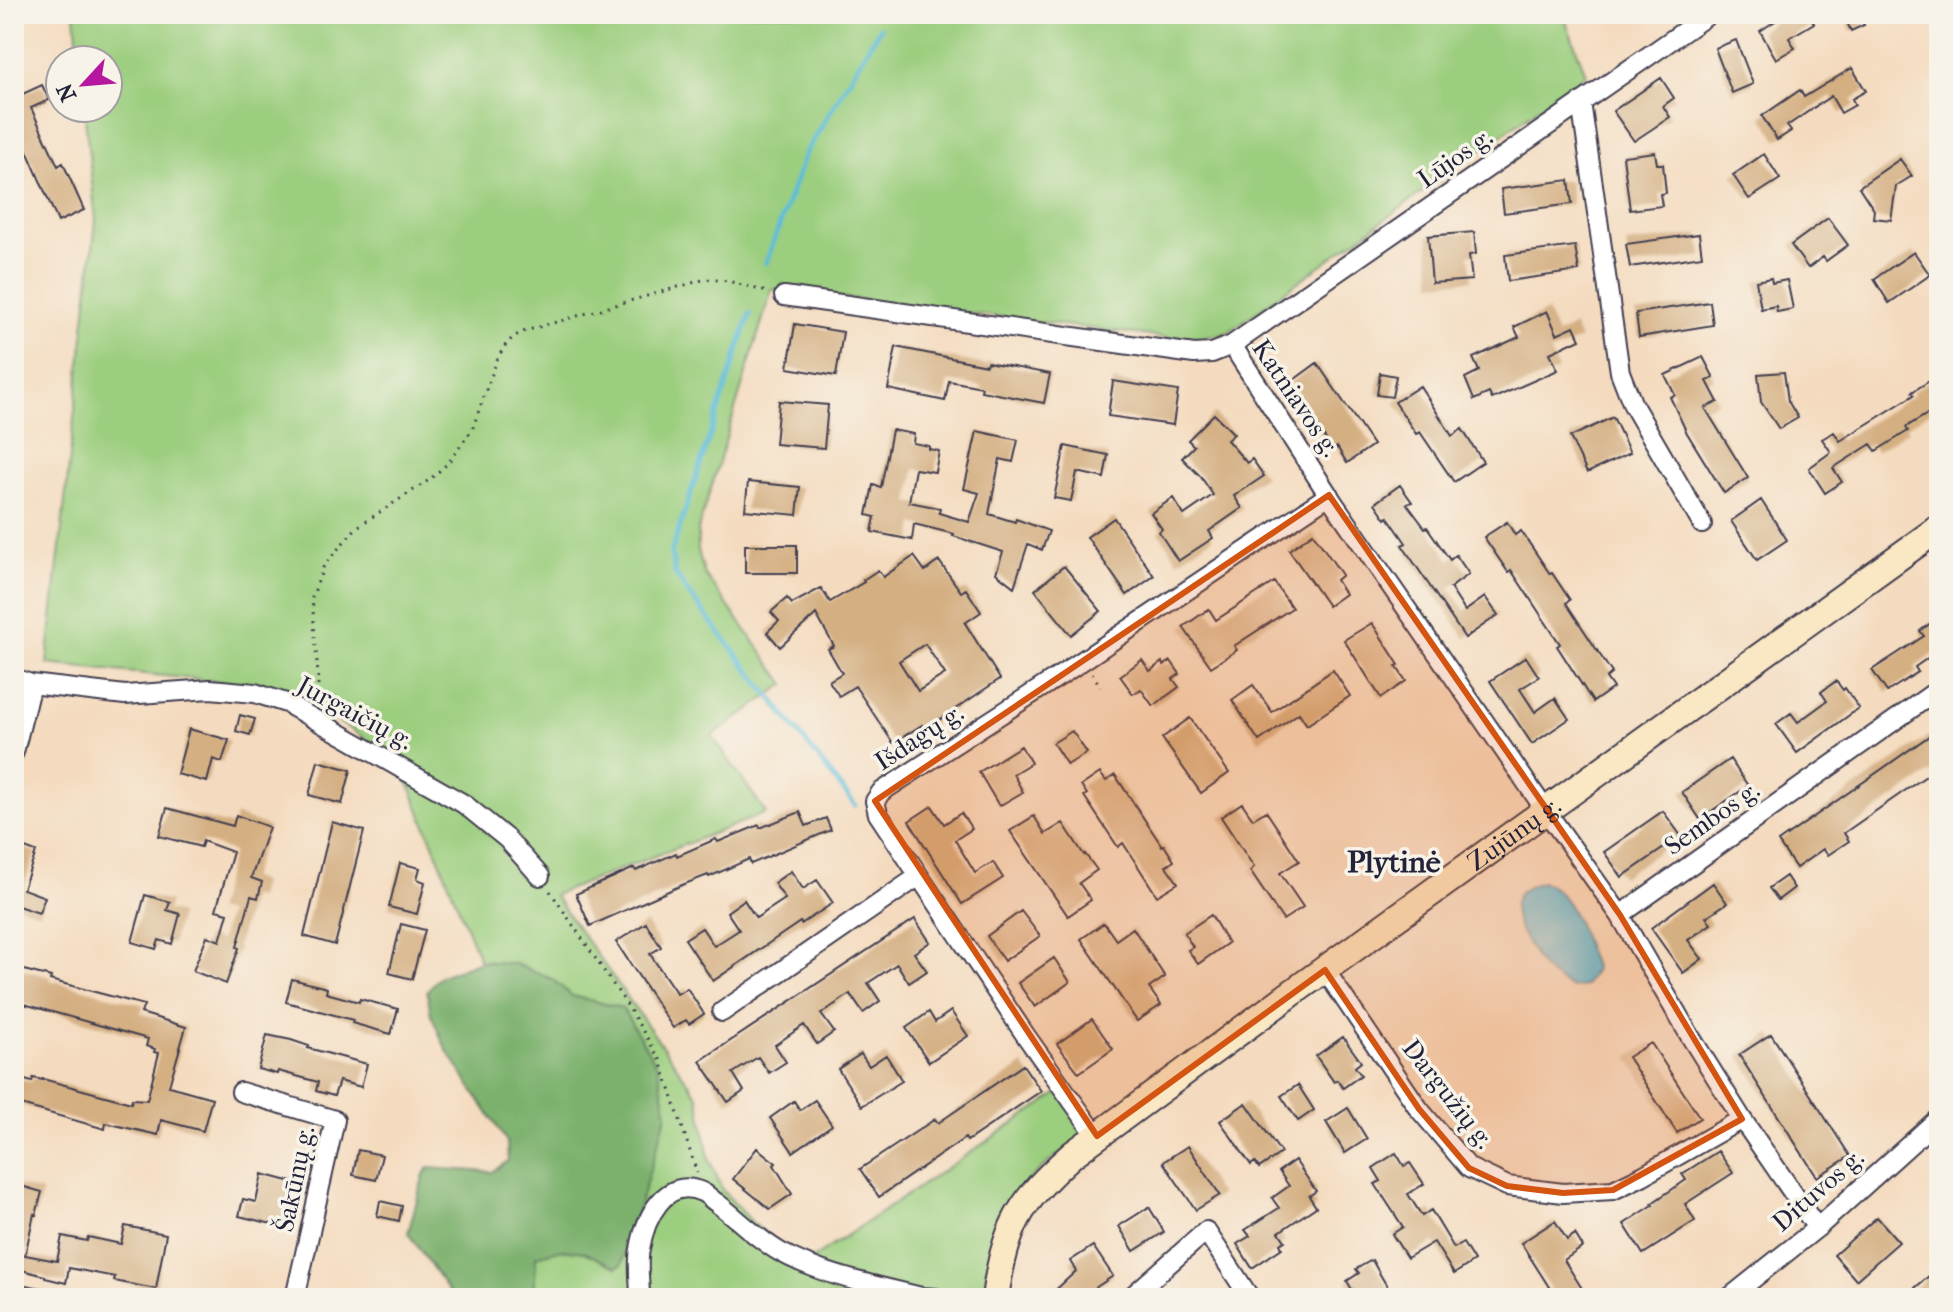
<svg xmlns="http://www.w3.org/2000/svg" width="1953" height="1312" font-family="'IM FELL French Canon',serif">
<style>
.green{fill:#9bce7e;stroke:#5e785c;stroke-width:2}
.forest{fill:#7cb16d;stroke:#4f6a54;stroke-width:2}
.water{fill:#5bbdd9;stroke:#3e708a;stroke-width:2}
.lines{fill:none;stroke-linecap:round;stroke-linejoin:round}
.stream{stroke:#5bbdd9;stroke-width:5}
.building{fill:#d4af82;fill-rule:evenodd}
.minor-casing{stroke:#423e4f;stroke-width:22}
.secondary-casing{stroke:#423e4f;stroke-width:30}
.path{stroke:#423e4f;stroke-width:3;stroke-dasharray:2 6;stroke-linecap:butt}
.minor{stroke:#fff;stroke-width:18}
.secondary{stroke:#fae7c3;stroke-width:26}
.marked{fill:#d45411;fill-opacity:0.2;stroke:#d45411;stroke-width:6;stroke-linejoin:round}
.labels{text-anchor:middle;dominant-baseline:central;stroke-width:7;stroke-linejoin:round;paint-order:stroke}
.street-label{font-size:26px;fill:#22223b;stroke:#f7f3e8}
.quarter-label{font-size:30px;font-weight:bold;fill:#22223b;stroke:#f7f3e8}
</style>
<rect width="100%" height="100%" fill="#f7f3e8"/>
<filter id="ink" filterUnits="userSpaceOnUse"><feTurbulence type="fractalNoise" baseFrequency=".0125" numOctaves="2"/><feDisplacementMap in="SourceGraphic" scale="16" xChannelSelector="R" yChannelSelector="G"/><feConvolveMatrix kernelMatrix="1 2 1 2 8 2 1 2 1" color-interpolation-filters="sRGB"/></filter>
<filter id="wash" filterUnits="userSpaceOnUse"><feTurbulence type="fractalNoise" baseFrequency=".006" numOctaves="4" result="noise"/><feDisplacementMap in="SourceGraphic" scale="32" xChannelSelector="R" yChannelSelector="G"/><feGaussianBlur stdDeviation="1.8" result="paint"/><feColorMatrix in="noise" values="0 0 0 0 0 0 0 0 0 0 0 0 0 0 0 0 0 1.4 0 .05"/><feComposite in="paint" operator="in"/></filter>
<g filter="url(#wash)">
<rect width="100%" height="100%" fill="#f4dbbf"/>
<path class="green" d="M75,14H1563L1586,74L1227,333L1185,340L772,289L698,530V550L704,573L785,684L712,736L766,813L554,895L698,1096L709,1159L723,1191L752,1222L781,1246L809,1261L1060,1092L1089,1131C1070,1146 1048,1161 1031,1178C1000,1211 986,1253 984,1298H534L536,1256L562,1249L584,1252L617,1267L622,1008L572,996L552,979L515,964L480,961L399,759L299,698L254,685L47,664L96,220L84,108H108V60H79Z"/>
<path class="forest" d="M480,961L515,964L552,979L572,996L622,1008L658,1067L667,1114L621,1265L616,1267L584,1252L562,1249L536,1256L534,1298H454L408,1233L424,1174L429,1168L492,1172L508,1161L507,1142L446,1049L431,1015L427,991L439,977Z"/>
<path class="water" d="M1542,882C1572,889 1584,943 1595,969L1585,986L1571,988C1562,982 1548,975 1541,966C1536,960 1532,951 1528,944C1511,918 1504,891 1542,882Z"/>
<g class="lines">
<path class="stream" d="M766,263L805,154L880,28
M750,314L671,553L675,573L686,590L855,805"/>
</g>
<g id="blocks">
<path class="building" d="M1786,14H1808L1814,23L1789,38L1795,48L1776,59L1760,31Z
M1843,14H1859L1864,25L1851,31Z
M1736,40L1753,84L1732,93L1715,48Z
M1852,68L1866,91L1852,99L1855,105L1841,113L1831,96L1787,126L1791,131L1777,140L1762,116L1800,90L1804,97Z
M1661,78L1674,98L1663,106L1670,117L1634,141L1613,111Z
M42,85L49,100L31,108L58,166L63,163L84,210L58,222L14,121V98Z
M1655,152L1657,164H1663L1666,193L1660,194L1662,206L1630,210L1623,156Z
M1764,154L1780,179L1749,199L1733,175Z
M1900,159L1912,176L1896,186L1891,220L1873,218L1874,210L1859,187Z
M1569,180L1572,204L1504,213L1501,189Z
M1828,218L1848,245L1826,261L1823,257L1808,268L1791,245Z
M1474,232L1476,254L1469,255L1472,280L1432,283L1428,236Z
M1699,234L1702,256L1630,267L1626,244Z
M1575,246L1579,271L1508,281L1505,255Z
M1914,252L1930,275L1889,303L1874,279Z
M1771,278L1772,283L1787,280L1793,309L1777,312L1776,306L1761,309L1756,281Z
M1710,302L1713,325L1639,337L1636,313Z
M1547,311L1557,334L1574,326L1580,339L1550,353L1558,370L1492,399L1489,393L1474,400L1465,378L1479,371L1473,358L1519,337L1514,327Z
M795,324L843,332L836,376L788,368Z
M896,347L986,365L987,362L1050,374L1044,403L981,391L982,387L949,381L945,401L888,389Z
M1703,357L1714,378L1707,381L1718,402L1705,408L1748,478L1724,493L1687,433L1670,397L1675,395L1665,375Z
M1317,363L1373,445L1347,463L1337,447L1333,450L1297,397L1300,395L1291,382Z
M1784,372L1788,401L1798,418L1779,429L1761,402L1758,374Z
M1380,373L1396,376L1392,397L1377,395Z
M1939,375V407L1906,427L1908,431L1876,451L1871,444L1833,468L1842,482L1825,493L1809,468L1831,452L1822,439L1834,432L1840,441L1914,395L1912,392Z
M1113,381L1178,391L1173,425L1108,416Z
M1420,386L1452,436L1462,429L1483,462L1454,482L1420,432L1416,434L1395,402Z
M779,401L828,405L824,448L775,444Z
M1214,414L1234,434L1227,440L1247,463L1252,459L1264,476L1234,496L1242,508L1209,531L1213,538L1178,561L1159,532L1162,529L1151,513L1173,498L1184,515L1213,495L1201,477L1182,458L1194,446L1188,440Z
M1613,417L1630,453L1587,473L1570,437Z
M892,430L914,434L913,443L929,446V449L939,451L935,472L915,469L909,502L940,508L939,513L969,522L979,493L964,489L977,431L1018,440L1013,462L1000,459L989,514L1015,522L1016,519L1049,531L1042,550L1028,544L1014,587L996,573L1003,552L953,536L954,534L914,524L912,540L872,532L875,517L867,515L873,485L881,487Z
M1065,446L1108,455L1104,478L1077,472L1071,501L1054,498Z
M748,482L800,487L797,515L745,510Z
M1400,485L1412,502L1407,504L1425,528L1427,527L1450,560L1456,555L1469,574L1450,588L1465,611L1485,597L1498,615L1465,638L1402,545L1406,543L1388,517L1386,519L1375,503Z
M1761,500L1787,540L1757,560L1731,521Z
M1114,518L1154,576L1127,595L1087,537Z
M1507,522L1515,535L1521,531L1550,574L1552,573L1570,600L1566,603L1612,673L1606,678L1613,688L1593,702L1557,646L1560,644L1511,570L1508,572L1484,537Z
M1313,533L1342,575L1336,580L1345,594L1328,606L1289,550Z
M745,545H797V573H745Z
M914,556L925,571L939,561L961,592L966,589L981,612L965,623L1000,679L924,730L922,725L893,743L855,686L839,696L829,681L842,673L828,649L834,646L816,614L780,647L767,632L779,621L771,612L787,598L792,604L821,588L830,602L864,582L863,580L878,570L883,577ZM925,644L945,674L918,691L899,661Z
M1064,566L1101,611L1071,635L1035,590Z
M1274,582L1292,608L1234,646L1237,650L1211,667L1183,627L1209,609L1216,620Z
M1939,617V659L1935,653L1915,667L1918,672L1887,692L1872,670L1924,636L1920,631Z
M1372,623L1399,665L1396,666L1406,681L1381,698L1344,640Z
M1526,657L1539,677L1520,689L1535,712L1555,698L1569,719L1532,744L1490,681Z
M1142,660L1150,671L1162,662L1164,665L1171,661L1180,674L1173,679L1179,687L1153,706L1141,689L1133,694L1120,676Z
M1333,670L1350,696L1307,725L1299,713L1259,741L1232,700L1253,685L1272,712Z
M1836,681L1843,690L1845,688L1859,708L1797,753L1776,724L1791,713L1798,722L1827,701L1821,692Z
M240,715L255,719L250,735L236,731Z
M1190,718L1229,773L1201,793L1162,738Z
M189,729L229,740L222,762L213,759L207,782L177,774Z
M1939,729V767L1844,833L1849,841L1828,855L1823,849L1796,868L1778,842Z
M1072,731L1087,753L1067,765L1053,743Z
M1021,746L1031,763L1013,774L1023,792L999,806L979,772Z
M1730,759L1748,786L1700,819L1682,792Z
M318,761L351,770L342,804L309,795Z
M1100,773L1106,781L1115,775L1162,846L1164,845L1174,861L1166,866L1178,883L1157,896L1123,843L1118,847L1084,796L1087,794L1081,786Z
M1242,803L1253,819L1266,811L1299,861L1280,873L1303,907L1283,920L1250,871L1254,867L1221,817Z
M932,806L944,824L961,813L972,829L955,840L975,873L993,862L1003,878L962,904L909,821Z
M167,808L233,826L236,815L269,827L251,878L262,882L258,898L251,896L237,947L239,948L226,984L193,971L207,936L220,941L228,913L216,910L233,852L203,841L201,847L159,836Z
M1663,811L1681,836L1622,877L1604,852Z
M800,812L806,826L826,818L831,830L751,864L749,859L709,877L708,875L682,885L590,926L576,894L634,868L636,871L676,853L677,856L716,839L718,842L759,825L760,828Z
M1034,816L1045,834L1063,823L1084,855L1085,854L1097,870L1079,883L1091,900L1068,916L1010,831Z
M332,822L364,831L335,945L304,936Z
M14,844L36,852L23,889L45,897L39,913L18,906L17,910L14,909Z
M400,863L420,868L417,879L425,882L417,914L389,907Z
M791,871L803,889L817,880L833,903L801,924L800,922L713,981L685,939L702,928L714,946L739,930L727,912L744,900L756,918L785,899L774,883Z
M1786,876L1794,888L1778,900L1769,888Z
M1713,883L1727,903L1706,917L1711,924L1688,940L1702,959L1683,973L1651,928Z
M145,895L170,902L167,910L180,914L172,944L159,940L156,949L132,942Z
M1021,911L1040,936L1004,961L987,936Z
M1211,915L1228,943L1198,964L1188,950L1193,947L1184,933Z
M915,919L930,942L914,953L927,971L909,983L897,964L868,983L880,1001L863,1013L850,994L821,1014L834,1032L817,1044L804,1025L775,1045L786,1062L769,1073L758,1057L733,1073L744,1091L728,1102L700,1061Z
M646,923L661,947L650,954L677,994L687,988L704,1014L689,1024L686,1020L673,1028L616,942Z
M1104,923L1116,940L1133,928L1165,977L1149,988L1161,1005L1137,1021L1081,939Z
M401,924L425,930L412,979L389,973Z
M1054,958L1070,982L1035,1007L1018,983Z
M16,968L51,977L50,980L144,1005L141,1013L186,1027L169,1086L212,1098L203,1131L161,1120L158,1135L106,1123L105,1129L14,1103V1077L32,1082L33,1078L43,1080V1079L131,1103L132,1099L147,1100L159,1053L154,1052L155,1049L146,1046L148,1039L17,1002L18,998L14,997V977Z
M292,979L327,988L326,993L359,1002L360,999L398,1009L391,1034L352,1023L353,1020L286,1002Z
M951,1011L968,1036L929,1062L906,1028L929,1012L935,1022Z
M1092,1019L1113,1049L1079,1073L1057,1044Z
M1771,1034L1850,1156L1817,1177L1739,1055Z
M267,1035L291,1040L309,1046L308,1048L367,1064L361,1087L339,1081L334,1096L316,1091L318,1082L278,1071L277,1074L258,1069Z
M1343,1037L1361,1062L1355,1067L1361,1075L1343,1088L1337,1080L1334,1082L1316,1056Z
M1651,1043L1700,1118L1677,1133L1628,1057Z
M861,1054L869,1066L886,1055L902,1081L862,1106L838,1069Z
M1023,1065L1041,1091L967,1141L965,1138L879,1197L860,1169L935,1119L938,1123Z
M1298,1085L1314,1110L1298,1121L1281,1096Z
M815,1100L832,1125L793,1152L770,1118L794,1101L800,1110Z
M1246,1103L1281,1153L1259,1168L1255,1162L1251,1165L1220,1121Z
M1348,1108L1367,1139L1345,1153L1326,1122Z
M1188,1146L1220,1195L1196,1210L1163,1162Z
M757,1148L776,1163L774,1165L792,1194L770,1209L733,1179Z
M358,1150L382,1155L376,1180L353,1175Z
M1718,1151L1733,1173L1685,1204L1695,1221L1643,1254L1624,1224L1653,1205L1652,1203L1686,1180L1682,1174Z
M1396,1153L1404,1166L1410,1163L1424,1184L1408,1194L1422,1216L1431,1210L1454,1248L1463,1243L1474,1261L1454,1274L1434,1242L1407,1258L1392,1234L1403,1227L1375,1184L1381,1181L1373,1168Z
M1295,1160L1316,1191L1309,1196L1316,1207L1279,1232L1285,1241L1280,1244L1282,1248L1252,1268L1237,1244L1250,1236L1245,1230L1279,1208L1272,1198L1289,1186L1279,1171Z
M262,1174L296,1183L285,1227L239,1216L243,1199L256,1202Z
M14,1184L42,1192L36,1215L34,1214L25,1255L57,1261L62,1236L87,1241L88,1237L121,1244L125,1226L166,1234L156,1289L114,1281L115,1277L69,1268L66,1283L45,1278V1276L22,1270L20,1279H14Z
M380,1201L402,1206L399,1221L377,1216Z
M1149,1207L1164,1232L1134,1251L1119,1226Z
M1877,1217L1899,1242L1856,1280L1834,1255Z
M1555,1221L1567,1240L1575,1234L1583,1247L1564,1260L1588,1298H1556L1521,1243Z
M1093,1246L1113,1276L1080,1298H1047L1076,1271L1070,1261Z
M1372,1260L1381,1276L1394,1298H1357L1347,1281L1359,1273L1356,1269Z
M1929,1276L1939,1288V1298H1903Z"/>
</g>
</g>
<g filter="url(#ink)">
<use href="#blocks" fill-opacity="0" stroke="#423e4f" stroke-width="2"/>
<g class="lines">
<defs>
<path id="minor" d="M1581,102L1620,372L1633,405L1702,524
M784,296L1194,354L1212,353L1232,345L1709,14
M1232,345L1333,502L1546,811L1620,915L1690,1036L1742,1119L1817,1228
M14,678L31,684L125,695L210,689L255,693L286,703L464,804L507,839L540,876
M14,752L31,684
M1620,915L1939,689
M1325,970L1419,1109L1469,1168L1507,1186L1563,1193L1613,1190L1642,1176L1742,1119
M722,1012L919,876
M241,1092L335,1120L295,1298
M1097,1136L1026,1036L919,876L878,814L875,801L881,792L1064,673L1329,495
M14,1293L41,1298
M640,1298C640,1282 637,1264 640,1249C645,1219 665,1175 702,1192C707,1194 712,1200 717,1203C738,1219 757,1239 780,1252C824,1276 874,1285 921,1297L936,1298
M1130,1298L1206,1231L1250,1298
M1729,1298L1817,1228L1939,1118"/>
<g id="secondary">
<path id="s1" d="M995,1298C1005,1228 1019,1201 1073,1154L1296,990L1939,528"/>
</g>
</defs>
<use href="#minor" class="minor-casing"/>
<use href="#secondary" class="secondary-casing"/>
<path class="path" d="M1092,673L1101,687
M318,702V675L312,598L324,565L357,527L429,480L448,463L472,430L498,357L505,346L513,337L525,331L706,279L728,281L767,292
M550,891L627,1005L661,1061L697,1173"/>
<use href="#minor" class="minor"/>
<use href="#secondary" class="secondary"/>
</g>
</g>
<path class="marked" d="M1329,495L1620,915L1742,1119L1613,1190L1563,1193L1507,1186L1469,1168L1419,1109L1325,970L1097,1136L875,801Z"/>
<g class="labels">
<g class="street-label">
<text transform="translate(1455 158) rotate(-35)">Lūjos g.</text>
<text transform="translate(1296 398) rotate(56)">Katniavos g.</text>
<text transform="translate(355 713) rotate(28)">Jurgaičių g.</text>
<text transform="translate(919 737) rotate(-33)">Išdagų g.</text>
<text transform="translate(1712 818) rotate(-35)">Sembos g.</text>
<text stroke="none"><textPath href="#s1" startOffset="714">Zujūnų g.</textPath></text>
<text transform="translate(1448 1094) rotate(52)">Dargužių g.</text>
<text transform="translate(295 1179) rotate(-78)">Šakūnų g.</text>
<text transform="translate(1818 1190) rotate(-41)">Dituvos g.</text>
</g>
<g class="quarter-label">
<text x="1394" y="862">Plytinė</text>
</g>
</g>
<rect width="1953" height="1312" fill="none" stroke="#f7f3e8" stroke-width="48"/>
<g transform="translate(84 84) rotate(244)"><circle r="38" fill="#f7f3e8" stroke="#a29fa3" stroke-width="2"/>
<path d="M0-6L14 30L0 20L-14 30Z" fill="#b5179e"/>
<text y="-12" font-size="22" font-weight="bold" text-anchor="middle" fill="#22223b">N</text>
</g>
</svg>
